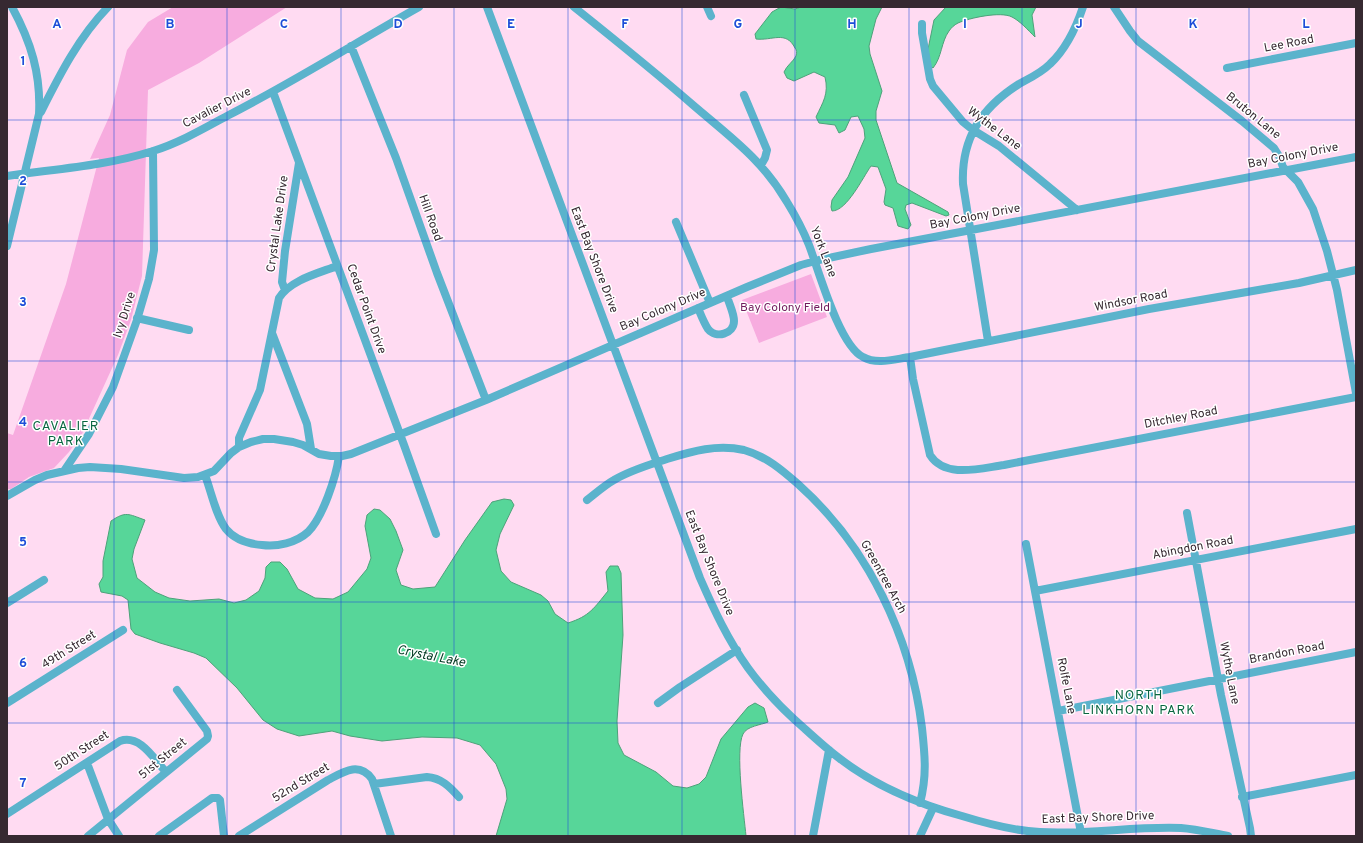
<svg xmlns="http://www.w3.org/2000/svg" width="1363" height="843" font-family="Overpass,sans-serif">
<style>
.green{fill:#f7acdf}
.water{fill:#57d699;stroke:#4da27a}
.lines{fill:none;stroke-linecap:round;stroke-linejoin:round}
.minor{stroke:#5bb3cc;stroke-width:8}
.grid{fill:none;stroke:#1d4ed8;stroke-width:1;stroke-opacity:0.55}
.labels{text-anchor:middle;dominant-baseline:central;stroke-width:3;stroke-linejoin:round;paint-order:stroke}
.street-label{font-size:12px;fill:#362931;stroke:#fff}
.park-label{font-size:12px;fill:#711b5d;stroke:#fff}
.neighbourhood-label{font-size:13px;letter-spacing:1px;fill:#0a6641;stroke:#fff}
.water-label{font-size:13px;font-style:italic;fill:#003820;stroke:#fff}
.grid-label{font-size:13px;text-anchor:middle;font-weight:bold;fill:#1d4ed8;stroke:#fff;stroke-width:3;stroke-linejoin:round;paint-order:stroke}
</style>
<rect width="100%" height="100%" fill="#ffdbf2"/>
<path class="green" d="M173,7H287L199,63L148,90L142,276L131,320L118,355L82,434L69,452L54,468L29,477L11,489H7V433L13,435L66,284L99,158L90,159L110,115L127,50L148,22Z
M811,274L827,317L759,343L742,300Z"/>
<path class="water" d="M781,7L795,9L801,7H882L876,19L869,46L870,54L882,91L876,111V120L897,183L948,212L949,215L946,216L912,203L906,205L905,209L911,225L908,229L898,226L893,208L885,205L884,202L886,189L878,167L871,166C863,177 847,211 832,211L831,207L832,200L848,177L865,138L864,129L858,116L851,117L845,130L839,133L835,125L819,123L816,117C823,102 829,94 825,77L814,72L794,81L787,78L784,72C787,65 793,62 796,56C797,53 797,50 795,48C786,30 772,41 756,39L755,34L772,12Z
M946,7H1036L1032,15L1035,37C1028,30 1020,21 1012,17C1001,11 969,18 958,23C954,25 951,28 949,31C941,42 942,57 933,68L929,65L927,54L934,20Z
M504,499L511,500L514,505L500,534L496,550L501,571L511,582L541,595L548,601L555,614L568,623C590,616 594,608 608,591L606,572L610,566H618L621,573L623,635L617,721L618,743L624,755L656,772L673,786L687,788L699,784L706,777L721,739L748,707L755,703L764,708L768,722C761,725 747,726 743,734C735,750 744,815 746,836H496L507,799L506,789L496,764L480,745L457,738L422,737L382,741L350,736L332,731L299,736L277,729L263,720L237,688L206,658L194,653L160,643L135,634L131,629L128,600L122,596L101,592L99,584L103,577V561L111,521C126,511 128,514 145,520L134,549L132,559L137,578L155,592L169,598L190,601L219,599L234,603L246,600L259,591L265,578L266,567L271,562H280L287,569L298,589L315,598L333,599L348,592L367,569L371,558L365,526L367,515L374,509L380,510L390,519L396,531L403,550L396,570L401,585L413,589L435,587L465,540L492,502Z"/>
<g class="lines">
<path class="minor" d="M487,7L700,578C714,610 728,640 748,668C764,690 784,711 805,729C816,739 827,749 839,758C875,786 918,804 962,816C988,824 1014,831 1040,832C1087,835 1134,826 1181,828C1196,829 1212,833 1228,836
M574,7C614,39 654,71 693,105C729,136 762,159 787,202C795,215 803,230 809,245C819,271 839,345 863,357C877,365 895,359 910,357L1149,309L1299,283L1356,270
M707,7L711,16
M1114,7L1130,31L1138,41L1242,121L1274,148L1279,156L1283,167L1298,182L1313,209L1327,251L1337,290L1356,393
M922,24V33L930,79L933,86L963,122L973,130L999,146L1077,210
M351,46L396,158L437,273L486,400
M1227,68L1356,43
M273,92L404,445L436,534
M744,95L767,150L765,158L761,165
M41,112C60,74 79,37 108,7
M7,176C55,169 106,166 153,151C179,143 203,129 227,116C292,83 355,43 419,7
M676,222L710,303
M7,246L39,114C41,74 31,42 12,7
M285,290L282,282L285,251L299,163
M698,308C701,315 704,323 708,329C716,339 734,334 734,321C734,313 729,304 727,296
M137,318L189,330
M272,333L307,424L311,449
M988,341L963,184C961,139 981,108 1019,84C1030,78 1041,73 1050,64C1066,49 1076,28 1083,7
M910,357L913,379L930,455C945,479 981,468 1004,465L1356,397
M239,447V438L260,390L279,298C290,280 319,273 337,266
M64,471L89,434L113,387L137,320L149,279L154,250L153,151
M205,475C211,491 216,516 226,529C235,540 249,544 262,545C277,547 296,543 308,532C323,517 336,477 339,456
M7,496L35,480L47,475L78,468L90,467L121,469L184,478L198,477L214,471L231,453L239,447L251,442L263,439H274L293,442L303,445L319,454L331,456H342L351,454L486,400L747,287L801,265L819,260L871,249L1356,157
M587,500C596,493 605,485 614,480C631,470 649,465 667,459C693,451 717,444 744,450C766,456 783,471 799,485C868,547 911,637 922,728C925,756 927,776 920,803
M1187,513L1221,695L1250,828L1251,836
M1026,544L1081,833
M1035,591L1356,529
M7,603L44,580
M7,703L123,630
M658,703L680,687L737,650
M1058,711L1356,652
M87,763L108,819L119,836
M374,784L427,777C441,778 449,786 459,797
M1242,797L1356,775
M7,814L120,741C140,734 154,759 166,772
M88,836L207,739L208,736L207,731L177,690
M159,836L212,798H218L220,800L224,836
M239,836L328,780C343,772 359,761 372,779L391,836
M813,836L829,750
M920,836L933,808"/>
</g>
<path class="grid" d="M114,7V836M227,7V836M341,7V836M454,7V836M568,7V836M682,7V836M795,7V836M909,7V836M1022,7V836M1136,7V836M1249,7V836M7,120H1356M7,241H1356M7,361H1356M7,482H1356M7,602H1356M7,723H1356"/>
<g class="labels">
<g class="street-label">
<text transform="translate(1289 44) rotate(-11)">Lee Road</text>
<text transform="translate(217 108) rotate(-27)">Cavalier Drive</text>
<text transform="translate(1253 116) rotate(39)">Bruton Lane</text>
<text transform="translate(994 129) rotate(37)">Wythe Lane</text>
<text transform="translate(1293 156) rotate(-11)">Bay Colony Drive</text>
<text transform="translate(975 217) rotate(-11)">Bay Colony Drive</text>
<text transform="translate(430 218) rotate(70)">Hill Road</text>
<text transform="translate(278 224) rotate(-82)">Crystal Lake Drive</text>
<text transform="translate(823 252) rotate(69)">York Lane</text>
<text transform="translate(594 260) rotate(69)">East Bay Shore Drive</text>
<text transform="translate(1131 301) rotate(-11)">Windsor Road</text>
<text transform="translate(366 309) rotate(70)">Cedar Point Drive</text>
<text transform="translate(663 310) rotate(-23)">Bay Colony Drive</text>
<text transform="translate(125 315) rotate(-72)">Ivy Drive</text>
<text transform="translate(1181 418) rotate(-11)">Ditchley Road</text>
<text transform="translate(1193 548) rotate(-11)">Abingdon Road</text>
<text transform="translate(709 563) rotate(68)">East Bay Shore Drive</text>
<text transform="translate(883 577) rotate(61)">Greentree Arch</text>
<text transform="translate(69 650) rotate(-32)">49th Street</text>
<text transform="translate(1287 653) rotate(-11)">Brandon Road</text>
<text transform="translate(1229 673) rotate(79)">Wythe Lane</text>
<text transform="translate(1066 686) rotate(79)">Rolfe Lane</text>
<text transform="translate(82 751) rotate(-33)">50th Street</text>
<text transform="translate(163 759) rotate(-39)">51st Street</text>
<text transform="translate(301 783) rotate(-31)">52nd Street</text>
<text transform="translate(1098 818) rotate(-2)">East Bay Shore Drive</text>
</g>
<g class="park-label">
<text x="785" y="308">Bay Colony Field</text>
</g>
<g class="neighbourhood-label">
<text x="66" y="427">CAVALIER<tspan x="66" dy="15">PARK</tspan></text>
<text x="1139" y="696">NORTH<tspan x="1139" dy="15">LINKHORN PARK</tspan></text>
</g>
<g class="water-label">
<text transform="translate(431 657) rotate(11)">Crystal Lake</text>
</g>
</g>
<g class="grid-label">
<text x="57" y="28">A</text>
<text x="170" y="28">B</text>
<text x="284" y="28">C</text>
<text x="398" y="28">D</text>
<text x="511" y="28">E</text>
<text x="625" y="28">F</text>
<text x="738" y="28">G</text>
<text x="852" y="28">H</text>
<text x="965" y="28">I</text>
<text x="1079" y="28">J</text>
<text x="1193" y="28">K</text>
<text x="1306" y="28">L</text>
<text x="23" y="65">1</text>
<text x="23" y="185">2</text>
<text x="23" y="306">3</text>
<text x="23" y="426">4</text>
<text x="23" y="546">5</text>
<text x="23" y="667">6</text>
<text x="23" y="787">7</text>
</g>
<rect width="1363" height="843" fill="none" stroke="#362931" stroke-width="16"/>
</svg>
